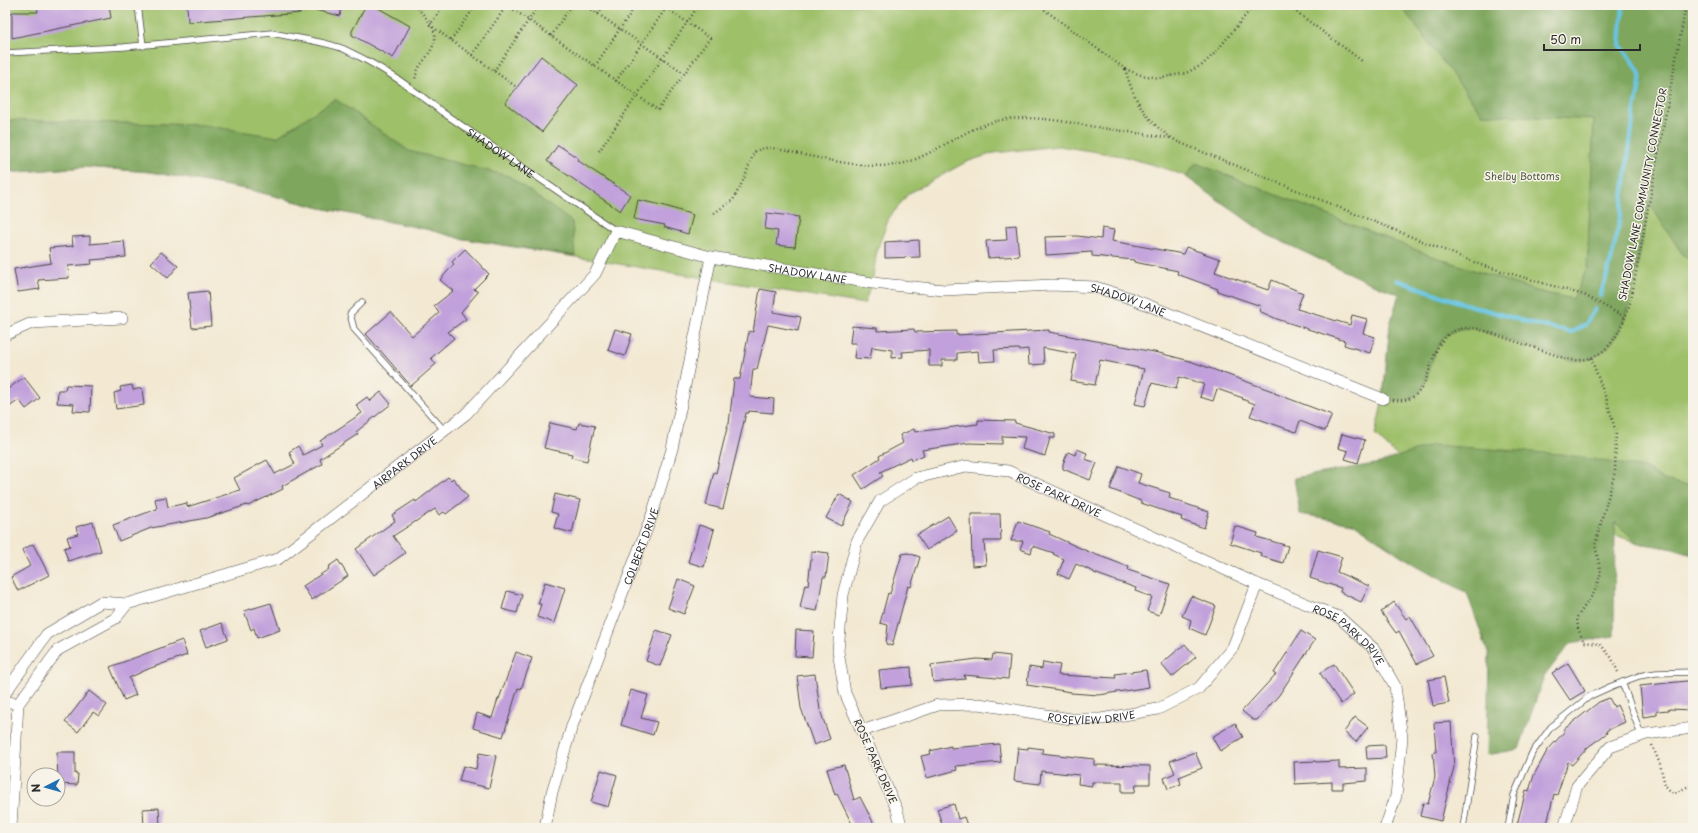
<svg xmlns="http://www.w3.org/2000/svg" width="1698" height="833" font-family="'Playpen Sans',sans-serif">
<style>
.green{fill:#9ec069;stroke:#64764a}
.forest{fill:#7ea65d;stroke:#546844}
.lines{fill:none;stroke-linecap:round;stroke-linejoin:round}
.stream{stroke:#67c6e5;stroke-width:4}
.building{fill:#c1a0db}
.lane-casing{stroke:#494844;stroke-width:7}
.street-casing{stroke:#494844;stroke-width:12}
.path{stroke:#494844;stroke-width:2.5;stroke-dasharray:1 3;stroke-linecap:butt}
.lane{stroke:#fff;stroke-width:5.5}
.street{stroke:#fff;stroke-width:11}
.labels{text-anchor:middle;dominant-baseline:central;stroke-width:3;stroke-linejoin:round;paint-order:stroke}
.street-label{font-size:10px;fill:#2b2b2b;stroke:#f7f3e8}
.park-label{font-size:10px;fill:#4e583e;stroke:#f7f3e8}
</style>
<rect width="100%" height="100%" fill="#f7f3e8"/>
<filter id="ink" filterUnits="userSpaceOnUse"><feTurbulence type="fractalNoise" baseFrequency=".025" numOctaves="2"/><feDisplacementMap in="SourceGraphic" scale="8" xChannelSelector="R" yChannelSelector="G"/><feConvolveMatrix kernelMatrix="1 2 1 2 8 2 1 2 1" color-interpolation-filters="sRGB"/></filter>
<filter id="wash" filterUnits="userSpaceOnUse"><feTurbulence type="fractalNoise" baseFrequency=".012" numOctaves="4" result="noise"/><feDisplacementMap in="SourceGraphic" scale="16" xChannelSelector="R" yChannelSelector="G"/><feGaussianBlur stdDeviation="0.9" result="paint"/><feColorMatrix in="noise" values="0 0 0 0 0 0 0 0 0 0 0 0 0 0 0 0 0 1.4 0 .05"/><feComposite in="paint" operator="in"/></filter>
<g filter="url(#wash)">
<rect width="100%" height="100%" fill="#f3e9d3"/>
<path class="green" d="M5,5H1693V555L1670,548L1638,543L1398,457L1375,435L1383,399L1390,325L1399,294L1368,282L1266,234L1186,176L1157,166L1122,156L1059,146L994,153L966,162L908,194L889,218L877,250L872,283L864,304L459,238L426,229L321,208L251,190L151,172L85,167L18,172L5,171Z"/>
<path class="forest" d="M1400,5H1693V263L1683,255L1649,203C1646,223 1642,243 1638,263C1631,299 1622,365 1571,360L1476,329C1419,322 1441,391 1408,400C1400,402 1391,400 1383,399L1390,325L1399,294L1368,282L1266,234L1186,177L1196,163L1429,255L1536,291L1573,299L1587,268L1594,120L1482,114Z
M335,99L409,151L509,176L572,222L575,256L459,238L426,229L321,208L251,190L151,172L85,167L18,172L5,171V120L203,125L277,137Z
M1432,445L1560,454L1644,468L1664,480L1693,487V555L1670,548L1638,543L1615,522L1614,636L1570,643L1544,677L1519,749L1487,755L1489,655L1467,593L1403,557L1353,523L1300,514L1294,478L1380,463Z"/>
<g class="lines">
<path class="stream" d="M1397,280L1462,303L1534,324L1572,332L1585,325L1595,309
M1600,296C1622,237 1625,175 1634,114C1635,106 1642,81 1640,75C1637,64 1627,53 1620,45L1623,5"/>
</g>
<g id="blocks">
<path class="building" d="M37,5H109L111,18L12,38V12H38Z
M187,5H301V13L188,22Z
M311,5H342L340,16L311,9Z
M366,5H373L410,26L393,58L352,35V31Z
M541,56L578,85L542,132L505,103Z
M558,145L578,158L577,160L630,195L620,211L547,161Z
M638,200L662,205L693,215L688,234L664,227L665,225L634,219Z
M767,213L799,217L795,247L776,245L778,231L765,229Z
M1016,225L1019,256L988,258L986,241L1007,240L1006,226Z
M1102,228L1114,230L1112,241L1183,254L1186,247L1220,259L1215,272L1268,290L1272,280L1303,293L1297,309L1350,325L1352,315L1367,319L1363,333L1375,337L1370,353L1344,345L1345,341L1277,319L1259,311L1261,306L1217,291L1218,289L1177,274L1178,271L1134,262V260L1092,256V252L1046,255L1045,237L1077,236L1101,239Z
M90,236V244L124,241L126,257L91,260L92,264L68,266L69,278L38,280L40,289L18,292L14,269L51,263L49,248L73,246L72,237Z
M919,240L920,257L885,258V242Z
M465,249L489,274L474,289L478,292L461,312L466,319L448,332L454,338L431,358L436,364L411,386L366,334L391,312L412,336L439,313L434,306L453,291L440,280L454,264L452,262Z
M161,252L178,266L168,278L151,263Z
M760,289L776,292L773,312L801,317L798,331L768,325L757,369H753L750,397L774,399L773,413L749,411V413H746L723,509L706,505L714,472L716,473L728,424H729L734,379H740L749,331L753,332Z
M208,291L211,326L192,328L188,293Z
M852,326L877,328V331L914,329L915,332L956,331V335L1049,330V332L1159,353L1190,361L1275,392L1274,393L1332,415L1325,431L1300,421L1296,432L1250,416L1255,404L1242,399L1243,398L1217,389L1213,401L1200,397L1204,384L1179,377L1176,389L1152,383L1145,406L1135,404L1144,369L1100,360L1095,385L1071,381L1076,354L1043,348L1044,364L1029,365L1028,349L1019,350V349L994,350L995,361L979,362L978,351L957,353V360H942V366H929V350L902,352L903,357L892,358V350L872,347L870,359L854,358L856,343H850Z
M615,329L632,334L625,356L608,350Z
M24,377L40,398L26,409L19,400L5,410V391Z
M66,385L91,386L90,412L73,411L74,404L57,403L58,390H65Z
M132,385L133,390L142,388L144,405L116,409L114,393L121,391L120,387Z
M381,392L391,404L356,432L358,434L320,459L322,464L282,486L283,489L248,506L247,505L206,518L151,528L119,541L113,525L157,509L155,499L166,497L168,507L187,503V507L240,490L234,478L267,460L275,474L295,464L289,452L298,446L303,455L322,445L320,441L362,413L356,405L367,397L370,401Z
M978,420L1015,421V423L1055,434V438H1050L1045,456L1022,449L1025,437L1002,436V444L969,443L922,450L924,455L912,460L911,457L880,472L883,476L863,489L854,475L880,458L879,456L903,443L900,435L914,429L915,432L978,424Z
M550,423L577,429L579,423L595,426L587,461L571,457L572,454L544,448Z
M1342,434L1365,440L1358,463L1345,459L1348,451L1338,448Z
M1077,449L1087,453L1085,459L1097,463L1090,480L1063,469V464L1068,452L1075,455Z
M1119,466L1141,474L1138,483L1170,493L1169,498L1209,512L1204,528L1181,520L1182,517L1141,503V501L1110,489Z
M448,477L451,480L453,478L468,497L446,514L444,512L439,515L435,509L393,536L405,553L374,575L356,549L395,521L392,515L415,500L416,502Z
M555,494L580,500L572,533L554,528L558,514L551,512Z
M839,494L853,502L841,526L826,518Z
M971,514H1000L1001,541H984L986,565L972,566Z
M948,516L957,531L927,550L917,535Z
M1018,521L1050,532L1049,534L1089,552L1129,567L1128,570L1170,584L1159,615L1147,611L1152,597L1135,591L1136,588L1094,573V572L1076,564L1069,579L1058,574L1064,559L1053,554L1054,553L1033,546L1031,553L1020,549L1023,541H1011Z
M93,522L101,551L68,561L64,548L70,546L67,537L78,534L76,527Z
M699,525L714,530L704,567L688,562Z
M1235,526L1258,533L1257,537L1288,546L1283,563L1260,556L1261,553L1230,543Z
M33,544L49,575L18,591L11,577L30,566L22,550Z
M1318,550L1342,557L1337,572L1369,586L1361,602L1340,592L1341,588L1310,578Z
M812,551L829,553L826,577H823L817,611L800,608L805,584L808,585Z
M908,553L920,557L911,587L908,586L892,646L886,644L888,625L880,623L888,593L890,594L902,554Z
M338,560L348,576L312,600L303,586L329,569L328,567Z
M678,579L695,586L684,614L668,608Z
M545,582L565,588L554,623L537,617L541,604H538Z
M507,591L522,595L517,613L502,609Z
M1191,596L1216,606L1205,635L1189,628L1191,620L1182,616Z
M1394,602L1406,619L1410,616L1433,656L1417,664L1399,631L1396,633L1381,612Z
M271,603L280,630L257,638L254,628L251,630L244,611Z
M222,623L228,639L206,647L200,631Z
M656,630L672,635L660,666L646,661Z
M796,630L814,631L812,657L795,656Z
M1301,631L1315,640L1279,695L1257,720H1253L1242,711L1276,674L1274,673Z
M182,640L187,655L148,669L129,678L136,695L124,700L110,667Z
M1185,644L1196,657L1172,677L1161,664Z
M516,652L532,658L521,689L518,688L503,737L473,728L477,713L492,718L498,699H499Z
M993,654L1010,656L1008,679L964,675L965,679L933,682L931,665L977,659L992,660Z
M1043,662L1060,665L1058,675L1116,678L1115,674L1146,670L1149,687L1099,695L1071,693V692L1027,685L1029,667L1042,669Z
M1568,663L1585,691L1570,700L1552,673Z
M1334,664L1354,694L1341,704L1320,673Z
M911,667L912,685L881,688L879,670Z
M815,674L820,710L830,739L814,745L801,708L797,676Z
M1444,677L1449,703L1433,706L1428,680Z
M1686,681L1693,682V710L1669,709V710L1657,711V715L1643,717L1640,686Z
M631,690L648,695L641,718L657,722L653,735L621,725Z
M89,691L107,705L99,716L93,712L78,732L65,722Z
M1609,698L1614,707L1617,705L1625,722L1606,731L1607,733L1588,747L1572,765L1568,762L1557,795L1554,794L1546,828H1533L1517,825L1526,790L1529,791L1534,775L1547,751L1565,731L1563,730L1599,702Z
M1355,717L1368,727L1356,742L1344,732Z
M1451,722L1454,767L1441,821L1420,816L1423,803L1428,804L1435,777L1433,752H1436L1434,723Z
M1235,723L1243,737L1220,751L1212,737Z
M999,744L1001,762L956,766L957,770L927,778L921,756L931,754L930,751L951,746V748Z
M1385,745L1386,758L1367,759L1366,746Z
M1028,747L1043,749L1042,753L1049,754L1094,759V765L1150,766V784H1136L1135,792H1122V782H1092V786L1078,784L1079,775L1041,771L1040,784L1014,781L1018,748L1028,749Z
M57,752H75V774H78L77,785L58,784Z
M1195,752L1202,768L1179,777L1181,784L1168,789L1164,778L1175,773L1170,761Z
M479,753L496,756L489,788L459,781L463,766L476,769Z
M1316,761V762L1339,761V769L1367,768V781L1343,783V789H1332V782L1295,784L1294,762Z
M844,765L854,800L860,797L876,828H854L837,794L835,795L827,769Z
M601,770L617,775L608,807L591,802Z
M954,804L958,819L964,817L968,828H937L936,826L942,824L937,809Z
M159,808L160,827L144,828L143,809Z"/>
</g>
</g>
<g filter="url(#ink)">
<use href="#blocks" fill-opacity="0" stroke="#494844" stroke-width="1"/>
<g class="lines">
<defs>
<g id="lane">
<path d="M138,5L143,46"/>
<path id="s1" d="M5,53L124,47L272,33C295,38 316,40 338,47C346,49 353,54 360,57C390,72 416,91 442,112L616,231"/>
<path d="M362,302L350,314L354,329L445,431"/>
<path d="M1622,682L1641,735"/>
<path d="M1463,828L1477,736"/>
<path d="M1508,828L1514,795L1532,753L1551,727L1590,696L1612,686L1639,676L1656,673L1693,672"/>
</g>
<g id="street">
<path d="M5,335L32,323L122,318"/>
<path id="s2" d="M5,693L47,634L101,602L127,604L278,559L466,414L595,274L616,231L711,257L872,283L944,290L1052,285L1095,287L1130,298L1383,399"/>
<path d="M5,701L18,704"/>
<path id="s3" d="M862,731L938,705L979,704L1071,719H1101L1158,709L1199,688L1233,647L1257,584"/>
<path d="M11,828L18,704L58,650L116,618L127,604"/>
<path id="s4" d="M545,828L552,792L572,726L652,515L672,449L711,257"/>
<path id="s5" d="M902,828L897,810L845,693L838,651L843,595L857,541L880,501L916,478L966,466L1008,471L1257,584L1339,617L1374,649L1395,686L1402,738L1396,796L1385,828"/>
<path d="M1564,828L1577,786L1610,747L1646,734L1693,728"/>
</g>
</defs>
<use href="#lane" class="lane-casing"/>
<use href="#street" class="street-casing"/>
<path class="path" d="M415,5C433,26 444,34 425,59C419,67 416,71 415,81
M444,5L430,25L515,86
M507,5L658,110L710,38L662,5
M585,5L684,73
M1038,5L1125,69L1141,75L1159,78L1186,73L1202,65L1215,53L1254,5
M1287,5L1362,61
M598,14L604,5
M551,36L572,5
M451,40L476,5
M472,55L507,5
M595,66L636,5
M1125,69C1135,103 1147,123 1178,142L1481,265L1584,295L1625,317
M494,71L539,5
M616,81L668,5
M599,151L699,5
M714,213L733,200L744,179L754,152L763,148H772C809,155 872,174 908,162C943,150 971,123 1008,119C1035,116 1062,121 1089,126C1116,130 1143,134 1170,138
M1591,358L1608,404L1616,433L1615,472L1595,545L1601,573L1594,593L1577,617L1578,629L1584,642L1600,644L1611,657L1619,674
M1393,400C1442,407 1418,332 1466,328C1478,327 1491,333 1502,337C1523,344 1545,351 1566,359C1606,367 1621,332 1631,300L1686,5
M1652,745L1660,764L1665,785L1671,792L1675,793L1689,786H1693"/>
<use href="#lane" class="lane"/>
<use href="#street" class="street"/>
</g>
</g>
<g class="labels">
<g class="street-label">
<text stroke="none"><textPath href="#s1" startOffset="530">SHADOW LANE</textPath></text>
<text transform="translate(1642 194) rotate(-79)">SHADOW LANE COMMUNITY CONNECTOR</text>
<text stroke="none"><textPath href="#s2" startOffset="991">SHADOW LANE</textPath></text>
<text stroke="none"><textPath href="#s2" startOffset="1315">SHADOW LANE</textPath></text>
<text stroke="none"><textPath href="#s2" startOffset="478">AIRPARK DRIVE</textPath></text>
<text stroke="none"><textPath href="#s5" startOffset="540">ROSE PARK DRIVE</textPath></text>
<text stroke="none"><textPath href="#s4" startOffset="298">COLBERT DRIVE</textPath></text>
<text stroke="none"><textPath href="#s5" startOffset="864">ROSE PARK DRIVE</textPath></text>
<text stroke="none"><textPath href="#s3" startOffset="235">ROSEVIEW DRIVE</textPath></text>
<text transform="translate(876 761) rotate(66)">ROSE PARK DRIVE</text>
</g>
<g class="park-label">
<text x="1522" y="175">Shelby Bottoms</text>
</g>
</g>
<rect width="1698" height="833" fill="none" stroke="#f7f3e8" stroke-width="20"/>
<g transform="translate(46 787) rotate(264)"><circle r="19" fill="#f7f3e8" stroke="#a5a39c"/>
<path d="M0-3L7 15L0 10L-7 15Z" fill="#1f6fb2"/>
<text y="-6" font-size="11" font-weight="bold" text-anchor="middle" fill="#2b2b2b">N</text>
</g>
<path d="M1544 44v6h96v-6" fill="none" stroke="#2b2b2b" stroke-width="2"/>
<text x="1550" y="44" font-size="12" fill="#2b2b2b" stroke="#f7f3e8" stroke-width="3" paint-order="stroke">50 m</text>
</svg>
